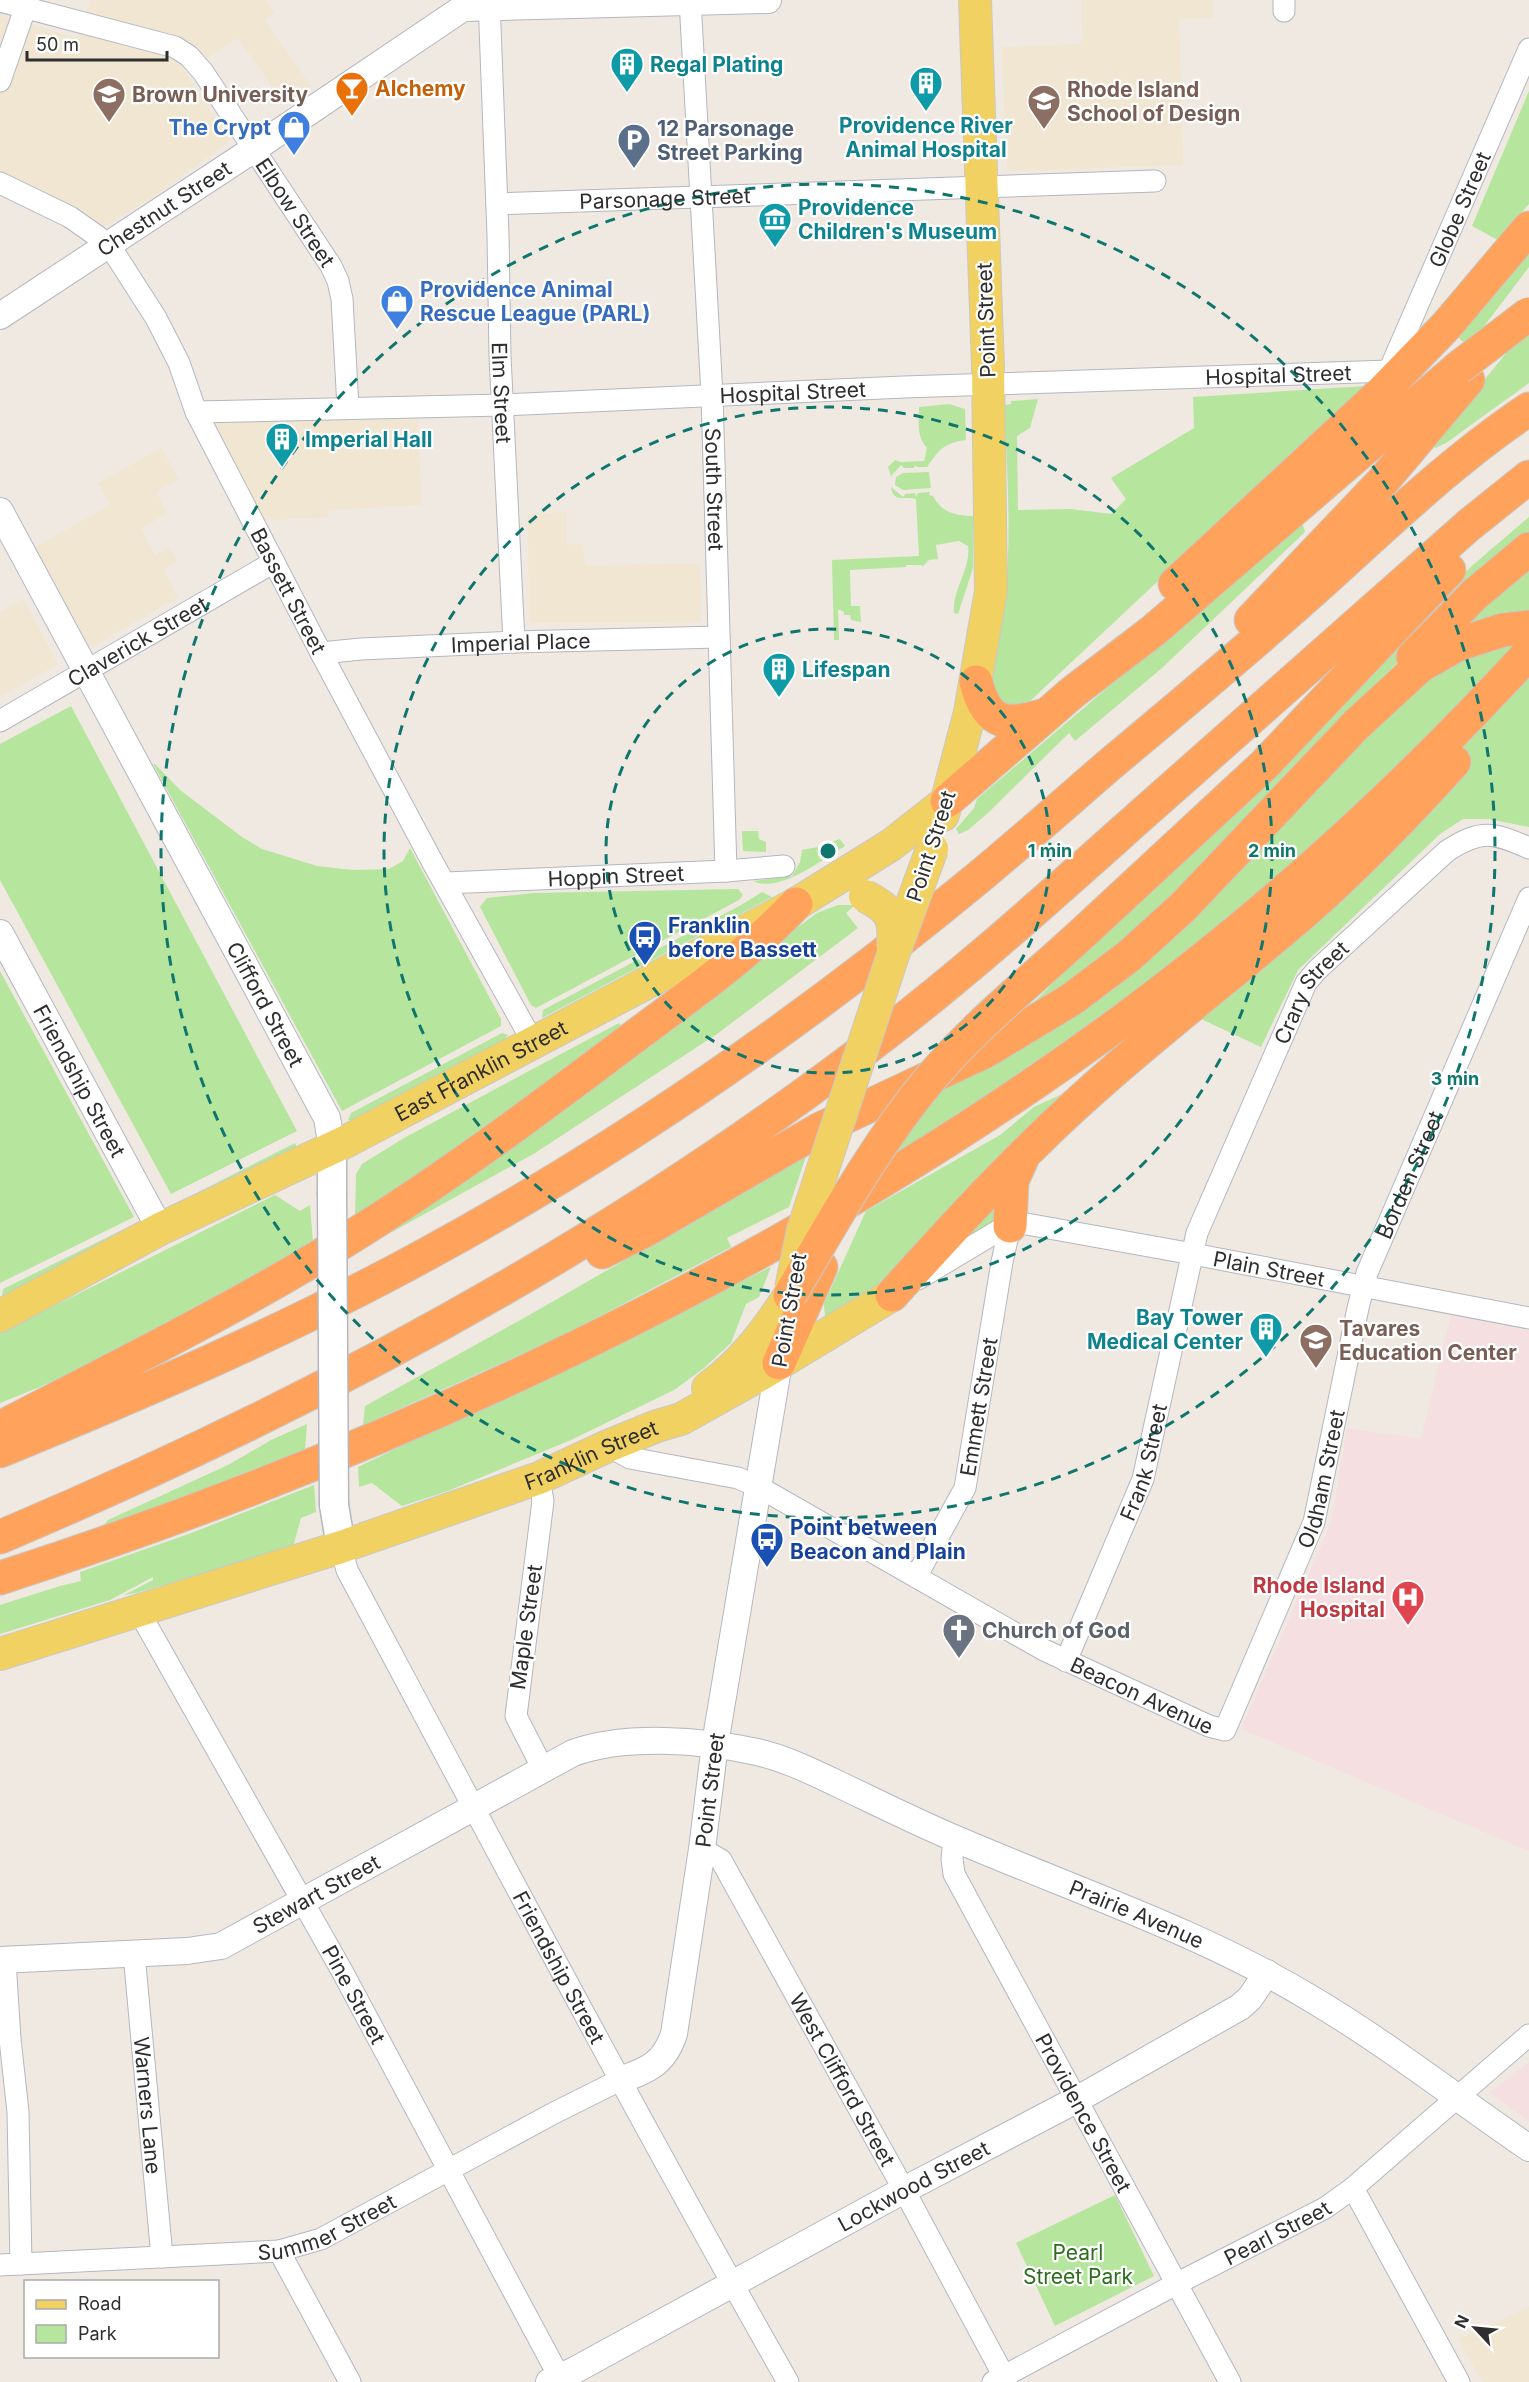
<svg xmlns="http://www.w3.org/2000/svg" width="1529" height="2382" font-family="Inter,sans-serif">
<style>
.education{fill:#f0e6d1}
.medical{fill:#f5dfe0}
.green{fill:#b6e59e}
.lines{fill:none;stroke-linecap:round;stroke-linejoin:round}
.minor-casing{stroke:#b4b7c1;stroke-width:23}
.tertiary-casing{stroke:#b4b7c1;stroke-width:28}
.secondary-casing{stroke:#b4b7c1;stroke-width:31}
.primary-casing{stroke:#c9c9c9;stroke-width:34}
.motorway-casing{stroke:#c9c9c9;stroke-width:35}
.minor{stroke:#fff;stroke-width:21}
.tertiary{stroke:#fff;stroke-width:26}
.secondary{stroke:#fff;stroke-width:28}
.primary{stroke:#f2d163;stroke-width:32}
.motorway{stroke:#ffa35c;stroke-width:33}
.secondary-bridge-casing{stroke:#b4b7c1;stroke-width:31;stroke-linecap:butt}
.primary-bridge-casing{stroke:#c9c9c9;stroke-width:34;stroke-linecap:butt}
.motorway-bridge-casing{stroke:#c9c9c9;stroke-width:35;stroke-linecap:butt}
.secondary-bridge{stroke:#fff;stroke-width:28}
.primary-bridge{stroke:#f2d163;stroke-width:32}
.motorway-bridge{stroke:#ffa35c;stroke-width:33}
.ring{fill:none;stroke:#0f766e;stroke-width:3;stroke-dasharray:10 8}
.labels{text-anchor:middle;dominant-baseline:central;stroke-width:4.5;stroke-linejoin:round;paint-order:stroke}
.culture-label{font-size:21px;font-weight:bold;fill:#0d838f;stroke:#fff;text-anchor:start}
.food-label{font-size:21px;font-weight:bold;fill:#c56008;stroke:#fff;text-anchor:start}
.education-label{font-size:21px;font-weight:bold;fill:#785e54;stroke:#fff;text-anchor:start}
.shop-label{font-size:21px;font-weight:bold;fill:#366cbe;stroke:#fff;text-anchor:end}
.service-label{font-size:21px;font-weight:bold;fill:#4e5e75;stroke:#fff;text-anchor:start}
.street-label{font-size:21px;fill:#2e2e2e;stroke:#fff}
.transit-label{font-size:21px;font-weight:bold;fill:#164399;stroke:#fff;text-anchor:start}
.health-label{font-size:21px;font-weight:bold;fill:#be3a42;stroke:#fff;text-anchor:end}
.worship-label{font-size:21px;font-weight:bold;fill:#5b616d;stroke:#fff;text-anchor:start}
.park-label{font-size:21px;fill:#2c6e1b;stroke:#fff}
.centre{fill:#0f766e;stroke:#fff;stroke-width:3}
.ring-label{font-size:18px;text-anchor:middle;font-weight:bold;fill:#0f766e;stroke:#fff;stroke-width:4.5;stroke-linejoin:round;paint-order:stroke}
</style>
<rect width="100%" height="100%" fill="#efe9e1"/>
<path class="education" d="M90,0H266L275,13L264,20L311,86L285,105L238,38L213,55L184,70L230,141L153,197L105,226L0,174V14L78,39Z
M1081,0H1213L1214,18L1179,19L1183,165L1007,171L1002,47L1080,44L1082,40Z
M417,417L422,505L329,510L327,517L261,521L214,422Z
M161,448L179,479L156,492L167,513L141,529L155,555L169,547L177,561L164,570L178,597L90,648L34,548L110,505L98,483Z
M567,512V545L583,544L585,565L700,564L701,622L529,623L528,514Z
M23,599L58,664L0,697V612Z
M1529,2307V2382H1482L1459,2339Z"/>
<path class="medical" d="M1451,1315L1529,1331V1851L1241,1729L1331,1523L1347,1428L1421,1439Z
M1529,2062V2121L1490,2093Z"/>
<path class="green" d="M1529,91V204L1498,240L1472,226Z
M1529,247V267L1479,333L1465,344L1459,338Z
M1529,325V383L1446,443L1435,448L1433,443Z
M1366,386L1029,702L1016,709C1002,702 994,695 992,679C989,660 1003,618 1005,597C1012,533 1007,469 1004,405L1011,404V401L1038,399L1030,428L1017,436L1018,510L1071,509L1111,514L1126,499L1111,478L1194,428L1193,397Z
M949,404L965,409L966,440C943,443 939,450 927,467H917L915,465L914,468H904L901,465L891,476L888,467L895,460L901,462L924,461L927,448C916,435 919,423 919,407Z
M929,472L931,488L903,490L895,485L896,477L903,473Z
M891,487L903,497L905,494L915,493L916,497L918,493L930,492L929,495L933,496C941,512 955,516 973,516V568L958,614L954,613C952,590 971,569 968,546L959,541L936,545L938,559L929,560L922,567V565H906V567L850,570L851,606H860L861,622L851,620L850,615H844V612L838,609L839,640H834L832,560L919,556L916,499C904,496 893,503 891,487Z
M1529,517V538L1412,648L1341,719L1155,923L1006,1030L1473,565Z
M1302,522L1305,532L1162,668L1075,741L1069,733L989,812L968,830L959,834L956,829L974,808L977,799Z
M1529,562V616L1466,625Z
M1529,643V827L1489,819H1463L1440,834L1298,970L1261,1047L1201,1019L1289,870L1159,975L946,1124L891,1155L932,1095L963,1080L1388,709L1465,652Z
M71,706L297,1131L171,1194L0,880V744Z
M153,764H155L180,790L242,837L262,849L317,866L352,870L389,869L403,861L410,848L501,1019V1026L342,1111Z
M742,831H758L759,839L766,842V852L743,851Z
M840,839L845,846C823,859 779,894 753,881L792,876L800,862L802,850L818,847Z
M738,889L743,895L739,900L536,1008L531,1005L480,907L487,898L534,893Z
M762,892L772,897L542,1018L543,1010L741,905Z
M838,905H855L846,913L858,928L717,1034L535,1153L354,1253L817,913Z
M0,971L134,1217L0,1283Z
M619,1023L622,1027L471,1143L355,1219L356,1174L362,1164L404,1138Z
M502,1033L508,1035L504,1040L353,1120H348L351,1113Z
M1060,1095L1070,1096L880,1287L840,1318L825,1316L824,1304L866,1211L1000,1135L1034,1107Z
M295,1143L298,1149L183,1207L185,1199Z
M806,1156L789,1207L727,1238L731,1247L564,1335L363,1425L365,1406L524,1318Z
M275,1195L300,1211L310,1205L313,1242L207,1307L40,1387L0,1403V1333Z
M996,1206L999,1220L956,1250Z
M130,1226L134,1231L2,1298L3,1289Z
M771,1267L759,1297L746,1304L731,1343L704,1368L674,1390L571,1440L448,1491L402,1506L372,1483L359,1487L358,1467Z
M307,1424L305,1450L102,1528L108,1520L228,1465L271,1440Z
M314,1485L316,1512L301,1518L293,1547L136,1593L124,1595L153,1580V1577L110,1600L0,1634V1605L60,1586L81,1581L80,1572L186,1535Z
M1115,2195L1154,2276L1055,2326L1016,2243Z"/>
<g class="lines">
<defs>
<g id="minor">
<path id="s1" d="M489,0L498,235L500,356L514,642"/>
<path id="s2" d="M690,0L712,395L726,871"/>
<path id="s3" d="M0,1L175,47L189,56L203,72L331,266L338,281L342,299L348,407"/>
<path d="M1284,11V0"/>
<path d="M0,81L28,0"/>
<path id="s4" d="M0,183L70,217L97,236L115,254L156,318L179,363L196,412L321,653L433,863L534,1044"/>
<path id="s5" d="M497,204L1155,181"/>
<path id="s6" d="M196,412L503,405L904,387L1389,371L1529,49"/>
<path id="s7" d="M321,653L361,649L514,642L719,637"/>
<path id="s8" d="M0,721L274,562"/>
<path id="s9" d="M446,883L726,871L784,866"/>
<path id="s10" d="M918,1279L1003,1228L1021,1223L1193,1254L1529,1318"/>
<path id="s11" d="M608,1446L630,1458L738,1478L759,1487L1044,1650L1209,1726L1225,1730L1314,1522L1358,1308L1367,1273L1529,898"/>
<path d="M539,1478L543,1501L516,1716L543,1769"/>
<path id="s12" d="M341,1547L347,1570C492,1842 636,2115 788,2382"/>
<path id="s13" d="M916,1577L965,1488L1002,1262L1010,1226"/>
<path id="s14" d="M138,1610L342,1971L562,2382"/>
<path id="s15" d="M1066,1661L1143,1479L1197,1233L1306,983L1317,970L1447,851C1481,829 1493,832 1529,848"/>
<path id="s16" d="M954,1838L952,1859L954,1874L1230,2382"/>
<path id="s17" d="M702,1849L721,1860L904,2190L1007,2382"/>
<path id="s18" d="M134,1954L162,2257"/>
<path d="M5,1960L10,2039L18,2112L21,2264"/>
<path d="M1353,2188L1459,2382"/>
<path d="M279,2251L350,2382"/>
<path id="s19" d="M0,2265L279,2251L321,2239L554,2113L620,2080"/>
<path id="s20" d="M993,2382L1176,2284L1325,2208L1353,2188L1529,2035"/>
</g>
<g id="tertiary">
<path id="s21" d="M0,316L254,149L463,8L768,0"/>
<path id="s22" d="M0,511L327,1118L332,1147"/>
<path id="s23" d="M0,933L160,1229"/>
<path id="s24" d="M0,1960L187,1951L221,1946L573,1753C626,1734 702,1740 757,1752C784,1758 811,1771 836,1783C876,1802 916,1822 956,1839C1074,1890 1199,1931 1310,1998C1386,2043 1456,2098 1529,2148"/>
<path id="s25" d="M620,2080C648,2070 664,2064 674,2034L702,1849L715,1744L779,1363"/>
<path id="s26" d="M549,2382L575,2370L904,2190L1076,2100L1240,2007L1250,1998L1267,1973"/>
</g>
<path id="secondary" d="M332,1193V1147
M334,1505L341,1547"/>
<g id="primary">
<path d="M943,815L970,712L991,591L988,368L975,0"/>
<path id="s27" d="M0,1316L160,1229L347,1141L796,904L891,845L947,801"/>
<path d="M708,1388C744,1362 766,1331 790,1295"/>
<path id="s28" d="M0,1654L341,1547L539,1478L608,1446L657,1426L681,1419L763,1373L892,1295"/>
</g>
<path id="motorway" d="M1175,584L1382,392L1447,325L1529,228
M1251,620L1383,481L1468,380
M1413,657L1474,595L1529,549
M976,682C988,728 1008,726 1048,714
M947,801L1073,692L1153,631L1458,368
M1084,932L1264,765L1449,570
M1010,1226L1012,1181L1022,1159
M602,1252L646,1230L820,1129L986,1051L1072,999L1129,956L1183,907L1356,725L1420,666L1459,644L1503,630L1529,627
M892,1295C956,1224 1020,1154 1091,1091C1162,1027 1238,970 1310,907C1361,862 1408,813 1454,762
M779,1363L821,1267
M0,1428C111,1370 223,1315 330,1250C429,1190 521,1122 614,1052C677,1004 741,962 796,904
M0,1451C144,1392 288,1330 425,1255C620,1149 802,1023 973,882C1019,844 1063,805 1108,766C1175,710 1242,654 1307,596C1379,532 1449,462 1529,409
M0,1537C299,1411 588,1257 848,1062C950,987 1044,902 1138,818C1248,721 1358,623 1469,525L1529,477
M0,1578C393,1451 793,1264 1126,1018C1272,910 1406,787 1529,653"/>
</defs>
<use href="#minor" class="minor-casing"/>
<use href="#tertiary" class="tertiary-casing"/>
<use href="#secondary" class="secondary-casing"/>
<use href="#primary" class="primary-casing"/>
<use href="#motorway" class="motorway-casing"/>
<use href="#minor" class="minor"/>
<use href="#tertiary" class="tertiary"/>
<use href="#secondary" class="secondary"/>
<use href="#primary" class="primary"/>
<use href="#motorway" class="motorway"/>
<defs>
<path id="secondary-bridge" d="M332,1193L334,1505"/>
<path id="primary-bridge" d="M865,896C892,910 895,918 893,948
M791,1288L803,1230L893,955L932,849"/>
<path id="motorway-bridge" d="M1458,368L1529,314
M790,1295C833,1222 875,1145 929,1080C974,1026 1032,980 1084,932"/>
</defs>
<use href="#secondary-bridge" class="secondary-bridge-casing"/>
<use href="#primary-bridge" class="primary-bridge-casing"/>
<use href="#motorway-bridge" class="motorway-bridge-casing"/>
<use href="#secondary-bridge" class="secondary-bridge"/>
<use href="#primary-bridge" class="primary-bridge"/>
<use href="#motorway-bridge" class="motorway-bridge"/>
</g>
<g class="ring">
<circle cx="828" cy="851" r="222"/>
<circle cx="828" cy="851" r="444"/>
<circle cx="828" cy="851" r="667"/>
</g>
<defs>
<symbol id="building-pin" viewBox="-11 -11 22 30"><path d="M0 17L-7.5 6A9.5 9.5 0 1 1 7.5 6Z" fill="#0f9aa8" stroke="#fff"/><path d="M-4-6H4V6H1V3H-1V6H-4ZM-2.5-4.3h1.7v1.8h-1.7ZM.8-4.3h1.7v1.8H.8ZM-2.5-1h1.7V.8h-1.7ZM.8-1h1.7V.8H.8Z" fill="#fff"/></symbol>
<symbol id="bar-pin" viewBox="-11 -11 22 30"><path d="M0 17L-7.5 6A9.5 9.5 0 1 1 7.5 6Z" fill="#e8710a" stroke="#fff"/><path d="M-6-5H6L.8 .8V4.5H3.5V6h-7V4.5H-.8V.8Z" fill="#fff"/></symbol>
<symbol id="university-pin" viewBox="-11 -11 22 30"><path d="M0 17L-7.5 6A9.5 9.5 0 1 1 7.5 6Z" fill="#8d6e63" stroke="#fff"/><path d="M0-5L7-2L0 1L-7-2ZM-4 1L0 2.5L4 1V4Q0 6-4 4Z" fill="#fff"/></symbol>
<symbol id="shop-pin" viewBox="-11 -11 22 30"><path d="M0 17L-7.5 6A9.5 9.5 0 1 1 7.5 6Z" fill="#3f7fe0" stroke="#fff"/><path d="M-5-2.5h2.3a2.7 3.5 0 0 1 5.4 0H5L5.5 6h-11ZM-1.5-2.5h3a1.5 2.3 0 0 0-3 0Z" fill="#fff"/></symbol>
<symbol id="parking-pin" viewBox="-11 -11 22 30"><path d="M0 17L-7.5 6A9.5 9.5 0 1 1 7.5 6Z" fill="#5c6f8a" stroke="#fff"/><path d="M-3.5-5.5H1a3.5 3.5 0 0 1 0 7H-1V5.5H-3.5ZM-1-3.4V-.6H.8a1.4 1.4 0 0 0 0-2.8Z" fill="#fff"/></symbol>
<symbol id="museum-pin" viewBox="-11 -11 22 30"><path d="M0 17L-7.5 6A9.5 9.5 0 1 1 7.5 6Z" fill="#0f9aa8" stroke="#fff"/><path d="M0-6L6-3V-2H-6V-3ZM-5-1h2V3h-2ZM-1-1h2V3h-2ZM3-1h2V3H3ZM-6 4H6V6H-6Z" fill="#fff"/></symbol>
<symbol id="bus-pin" viewBox="-11 -11 22 30"><path d="M0 17L-7.5 6A9.5 9.5 0 1 1 7.5 6Z" fill="#1a4fb4" stroke="#fff"/><path d="M-5-6H5V4H4V6H2V4H-2V6H-4V4H-5ZM-3.5-4V0h7V-4ZM-3.5 1.2v1.5H-2V1.2ZM2 1.2v1.5H3.5V1.2Z" fill="#fff"/></symbol>
<symbol id="school-pin" viewBox="-11 -11 22 30"><path d="M0 17L-7.5 6A9.5 9.5 0 1 1 7.5 6Z" fill="#8d6e63" stroke="#fff"/><path d="M0-5L7-2L0 1L-7-2ZM-4 1L0 2.5L4 1V4Q0 6-4 4Z" fill="#fff"/></symbol>
<symbol id="hospital-pin" viewBox="-11 -11 22 30"><path d="M0 17L-7.5 6A9.5 9.5 0 1 1 7.5 6Z" fill="#e0444e" stroke="#fff"/><path d="M-5-5h3v3.5h4V-5h3V5h-3V1.5h-4V5h-3Z" fill="#fff"/></symbol>
<symbol id="church-pin" viewBox="-11 -11 22 30"><path d="M0 17L-7.5 6A9.5 9.5 0 1 1 7.5 6Z" fill="#6b7280" stroke="#fff"/><path d="M-1.2-6h2.4v3.5h3.3v2.4h-3.3V6h-2.4V-.1h-3.3v-2.4h3.3Z" fill="#fff"/></symbol>
</defs>
<g fill-rule="evenodd">
<use href="#building-pin" x="608" y="45" width="38" height="52"/>
<use href="#building-pin" x="907" y="64" width="38" height="52"/>
<use href="#bar-pin" x="333" y="69" width="38" height="52"/>
<use href="#university-pin" x="90" y="75" width="38" height="52"/>
<use href="#university-pin" x="1025" y="82" width="38" height="52"/>
<use href="#shop-pin" x="275" y="108" width="38" height="52"/>
<use href="#parking-pin" x="615" y="121" width="38" height="52"/>
<use href="#museum-pin" x="756" y="200" width="38" height="52"/>
<use href="#shop-pin" x="378" y="282" width="38" height="52"/>
<use href="#building-pin" x="263" y="420" width="38" height="52"/>
<use href="#building-pin" x="760" y="650" width="38" height="52"/>
<use href="#bus-pin" x="626" y="918" width="38" height="52"/>
<use href="#building-pin" x="1247" y="1310" width="38" height="52"/>
<use href="#school-pin" x="1297" y="1321" width="38" height="52"/>
<use href="#bus-pin" x="748" y="1520" width="38" height="52"/>
<use href="#hospital-pin" x="1389" y="1578" width="38" height="52"/>
<use href="#church-pin" x="940" y="1611" width="38" height="52"/>
</g>
<g class="labels">
<g class="culture-label">
<text x="650" y="64">Regal Plating</text>
<text x="926" y="125" text-anchor="middle">Providence River<tspan x="926" dy="24">Animal Hospital</tspan></text>
<text x="798" y="207">Providence<tspan x="798" dy="24">Children's Museum</tspan></text>
<text x="305" y="439">Imperial Hall</text>
<text x="802" y="669">Lifespan</text>
<text x="1243" y="1317" text-anchor="end">Bay Tower<tspan x="1243" dy="24">Medical Center</tspan></text>
</g>
<g class="food-label">
<text x="375" y="88">Alchemy</text>
</g>
<g class="education-label">
<text x="1067" y="89">Rhode Island<tspan x="1067" dy="24">School of Design</tspan></text>
<text x="132" y="94">Brown University</text>
<text x="1339" y="1328">Tavares<tspan x="1339" dy="24">Education Center</tspan></text>
</g>
<g class="shop-label">
<text x="271" y="127">The Crypt</text>
<text x="420" y="289" text-anchor="start">Providence Animal<tspan x="420" dy="24">Rescue League (PARL)</tspan></text>
</g>
<g class="service-label">
<text x="657" y="128">12 Parsonage<tspan x="657" dy="24">Street Parking</tspan></text>
</g>
<g class="street-label">
<text stroke="none"><textPath href="#s5" startOffset="168">Parsonage Street</textPath></text>
<text stroke="none"><textPath href="#s21" startOffset="196">Chestnut Street</textPath></text>
<text stroke="none"><textPath href="#s6" startOffset="1370">Globe Street</textPath></text>
<text stroke="none"><textPath href="#s3" startOffset="387">Elbow Street</textPath></text>
<text transform="translate(986 320) rotate(-92)">Point Street</text>
<text stroke="none"><textPath href="#s6" startOffset="1083">Hospital Street</textPath></text>
<text stroke="none"><textPath href="#s6" startOffset="597">Hospital Street</textPath></text>
<text stroke="none"><textPath href="#s1" startOffset="393">Elm Street</textPath></text>
<text stroke="none"><textPath href="#s2" startOffset="490">South Street</textPath></text>
<text stroke="none"><textPath href="#s4" startOffset="516">Bassett Street</textPath></text>
<text stroke="none"><textPath href="#s8" startOffset="159">Claverick Street</textPath></text>
<text stroke="none"><textPath href="#s7" startOffset="200">Imperial Place</textPath></text>
<text transform="translate(931 846) rotate(-72)">Point Street</text>
<text stroke="none"><textPath href="#s9" startOffset="170">Hoppin Street</textPath></text>
<text stroke="none"><textPath href="#s15" startOffset="717">Crary Street</textPath></text>
<text stroke="none"><textPath href="#s22" startOffset="560">Clifford Street</textPath></text>
<text stroke="none"><textPath href="#s27" startOffset="540">East Franklin Street</textPath></text>
<text stroke="none"><textPath href="#s23" startOffset="168">Friendship Street</textPath></text>
<text stroke="none"><textPath href="#s11" startOffset="1272">Borden Street</textPath></text>
<text stroke="none"><textPath href="#s10" startOffset="370">Plain Street</textPath></text>
<text transform="translate(789 1310) rotate(-80)">Point Street</text>
<text stroke="none"><textPath href="#s13" startOffset="184">Emmett Street</textPath></text>
<text stroke="none"><textPath href="#s28" startOffset="624">Franklin Street</textPath></text>
<text stroke="none"><textPath href="#s15" startOffset="214">Frank Street</textPath></text>
<text stroke="none"><textPath href="#s11" startOffset="954">Oldham Street</textPath></text>
<text transform="translate(526 1627) rotate(-82)">Maple Street</text>
<text stroke="none"><textPath href="#s11" startOffset="594">Beacon Avenue</textPath></text>
<text stroke="none"><textPath href="#s25" startOffset="321">Point Street</textPath></text>
<text stroke="none"><textPath href="#s24" startOffset="330">Stewart Street</textPath></text>
<text stroke="none"><textPath href="#s24" startOffset="1222">Prairie Avenue</textPath></text>
<text stroke="none"><textPath href="#s12" startOffset="474">Friendship Street</textPath></text>
<text stroke="none"><textPath href="#s14" startOffset="441">Pine Street</textPath></text>
<text stroke="none"><textPath href="#s17" startOffset="273">West Clifford Street</textPath></text>
<text stroke="none"><textPath href="#s18" startOffset="152">Warners Lane</textPath></text>
<text stroke="none"><textPath href="#s16" startOffset="308">Providence Street</textPath></text>
<text stroke="none"><textPath href="#s26" startOffset="414">Lockwood Street</textPath></text>
<text stroke="none"><textPath href="#s19" startOffset="332">Summer Street</textPath></text>
<text stroke="none"><textPath href="#s20" startOffset="321">Pearl Street</textPath></text>
</g>
<g class="transit-label">
<text x="668" y="925">Franklin<tspan x="668" dy="24">before Bassett</tspan></text>
<text x="790" y="1527">Point between<tspan x="790" dy="24">Beacon and Plain</tspan></text>
</g>
<g class="health-label">
<text x="1385" y="1585">Rhode Island<tspan x="1385" dy="24">Hospital</tspan></text>
</g>
<g class="worship-label">
<text x="982" y="1630">Church of God</text>
</g>
<g class="park-label">
<text x="1078" y="2252">Pearl<tspan x="1078" dy="24">Street Park</tspan></text>
</g>
</g>
<circle cx="828" cy="851" r="9" class="centre"/>
<g class="ring-label">
<text x="1050" y="857">1 min</text>
<text x="1272" y="857">2 min</text>
<text x="1455" y="1085">3 min</text>
</g>
<rect x="24" y="2280" width="195" height="78" fill="#ffffff" stroke="#ababab" stroke-width="1.5"/>
<rect x="36" y="2300" width="30" height="9" fill="#f2d163" stroke="#ababab" stroke-width="1.5"/>
<text x="78" y="2310" font-size="18" fill="#2e2e2e">Road</text>
<rect x="36" y="2325" width="30" height="18" fill="#b6e59e" stroke="#ababab" stroke-width="1.5"/>
<text x="78" y="2340" font-size="18" fill="#2e2e2e">Park</text>
<g transform="translate(1475 2328) rotate(296)" stroke="#ffffff" stroke-width="4.5" paint-order="stroke">
<path d="M0-4.5L10 22L0 15L-10 22Z" fill="#2e2e2e"/>
<text y="-9" font-size="16" font-weight="bold" text-anchor="middle" fill="#2e2e2e">N</text>
</g>
<path d="M27 51v9h140v-9" fill="none" stroke="#2e2e2e" stroke-width="3"/>
<text x="36" y="51" font-size="18" fill="#2e2e2e" stroke="#ffffff" stroke-width="4.5" paint-order="stroke">50 m</text>
</svg>
